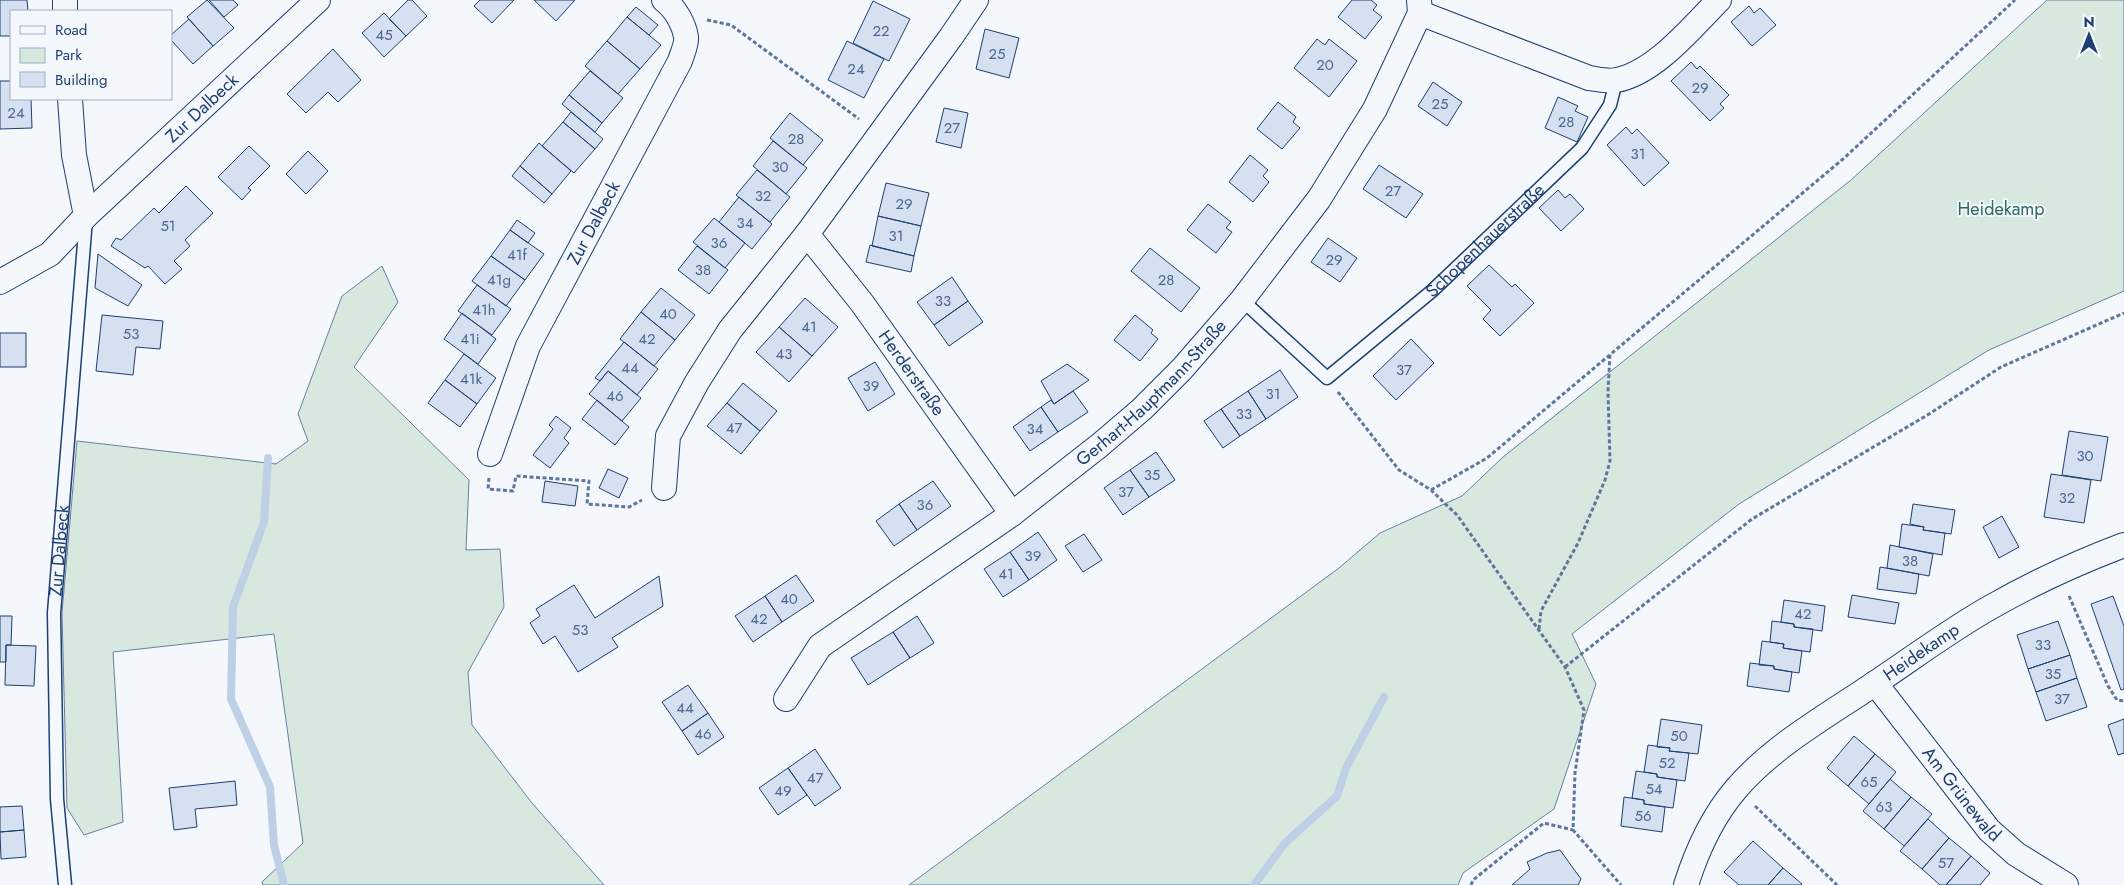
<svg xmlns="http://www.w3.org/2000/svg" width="2124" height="885" font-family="Jost,sans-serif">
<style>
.green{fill:#d7e8df;stroke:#687fa3}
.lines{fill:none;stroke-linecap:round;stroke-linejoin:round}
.stream{stroke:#bed0e5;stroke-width:8}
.building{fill:#d5e0f0;stroke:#1d3f73}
.lane-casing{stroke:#1d3f73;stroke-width:15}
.street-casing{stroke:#1d3f73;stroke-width:26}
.path{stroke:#5e769c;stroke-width:3;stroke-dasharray:4 2.5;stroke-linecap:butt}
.lane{stroke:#f4f7fb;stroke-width:12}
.street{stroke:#f4f7fb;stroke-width:24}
.labels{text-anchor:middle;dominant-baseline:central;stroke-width:4;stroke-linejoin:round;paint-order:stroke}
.number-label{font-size:15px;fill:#4b6792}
.street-label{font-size:18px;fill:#1d3f73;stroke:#f4f7fb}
.park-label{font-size:18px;fill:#2c6c60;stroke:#f4f7fb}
</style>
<rect width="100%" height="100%" fill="#f4f7fb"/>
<path class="green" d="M2047,0H2124V291L1989,350L1739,504L1572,634L1596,684L1554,809L1463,873L1458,885H909L1339,568L1380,533L1462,496L1503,457L1851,180Z
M382,266L398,302L354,367L469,480L466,550L500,549L504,607L468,672L472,725L532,803L604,885H263L262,882L303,843L274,634L113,652L123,822L84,835L67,808L62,613L77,441L276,464L308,441L298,414L342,296Z"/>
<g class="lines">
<path class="stream" d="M268,458L264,522L233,607L231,699L270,787L274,845L284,885
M1254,885L1285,843L1337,796L1346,768L1384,697"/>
</g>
<path class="building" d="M0,0H27L28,11H11V36H0Z
M207,0L234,28L213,46L187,17Z
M209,0H233L238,5L224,17Z
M408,0H412L427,16L406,36L389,19Z
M480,0H514L492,23L474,6Z
M534,0H575L556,21Z
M1352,0H1371L1377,5L1373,10L1382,17L1365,39L1338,17Z
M873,1L910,19L889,61L853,43Z
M1749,6L1754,13L1760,8L1776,25L1752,46L1731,22Z
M636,7L658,25L649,35L627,17Z
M384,13L406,36L384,57L362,33Z
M627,17L661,45L640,69L607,41Z
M189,19L213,46L193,64L171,40V35Z
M985,29L1019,38L1009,78L976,69Z
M1317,39L1325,45L1329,39L1357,61L1329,97L1294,68Z
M607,41L640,69L618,94L585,66Z
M847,41L884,59L864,98L828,80Z
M333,49L361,80L338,102L328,92L306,113L287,94Z
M1691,62L1697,69L1700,66L1729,95L1720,104L1724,108L1710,121L1671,81Z
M590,71L623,98L602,123L569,95Z
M0,81H11V99H31L32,128L0,129Z
M1433,82L1462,102L1447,126L1418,106Z
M569,95L602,123L595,132L562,104Z
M1558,97L1578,106L1575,111L1588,117L1577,142L1545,128Z
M1278,102L1296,117L1293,122L1300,128L1282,149L1257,129Z
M944,108L968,113L961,148L936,142Z
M571,112L603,139L595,149L563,122Z
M790,113L823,140L803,165L770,138Z
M563,122L595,149L574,173L542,146Z
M1626,127L1632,134L1637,129L1669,163L1644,186L1607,145Z
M773,141L807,168L786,194L753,166Z
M539,143L571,171L552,194L520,166Z
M249,146L270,166L248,188L251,190L242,200L218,177Z
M308,151L328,171L306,194L286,174Z
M1250,155L1268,170L1263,176L1269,182L1253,202L1229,182Z
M1379,165L1423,194L1406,218L1363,189Z
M520,166L552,194L544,203L512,176Z
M757,170L790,197L770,222L736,195Z
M886,183L929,193L921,226L878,216Z
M186,186L213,213L185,240L190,246L174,261L182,269L165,284L148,266L145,268L111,246L116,238L121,240L154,208L159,213Z
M1558,190L1565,198L1570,194L1584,209L1561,231L1539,208Z
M739,197L772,224L752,249L719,222Z
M1208,204L1231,222L1226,228L1232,232L1216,253L1187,230Z
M878,216L921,226L914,256L872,246Z
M714,218L745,243L725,268L693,242Z
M517,220L535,233L528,243L510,230Z
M510,230L544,254L525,280L491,256Z
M1328,238L1357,258L1340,282L1311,262Z
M870,245L914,256L911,272L866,262Z
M697,246L728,270L709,294L678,270Z
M1150,248L1200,288L1181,312L1131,271Z
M98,254L142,285L128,306L95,288Z
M491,256L525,280L506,306L472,281Z
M1489,265L1512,287L1515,284L1534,303L1500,336L1483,319L1491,310L1467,286Z
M952,277L968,301L934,325L917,302Z
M477,285L511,309L492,335L458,311Z
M661,288L695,315L675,340L641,312Z
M805,298L838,327L812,356L779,327Z
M968,301L983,322L949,346L934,325Z
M641,312L675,340L654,366L620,339Z
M462,313L496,339L478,364L444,339Z
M102,315L163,321L160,349L136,347L133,375L96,371Z
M1135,315L1153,330L1151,333L1158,339L1140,361L1114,340Z
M779,327L812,356L789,382L756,352Z
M0,333H26V367H0Z
M1411,339L1434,363L1396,400L1373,376Z
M624,342L658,369L637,395L608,371L600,381L595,378Z
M464,354L496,378L477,404L445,380Z
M875,362L895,394L868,411L848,378Z
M1067,364L1089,380L1054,404L1041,381Z
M1280,370L1298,397L1266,419L1248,391Z
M608,371L641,398L622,421L589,394Z
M445,380L477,404L460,427L428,403Z
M743,383L777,411L760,431L727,403Z
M1073,391L1088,412L1058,432L1041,407L1051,400L1054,404Z
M1248,391L1266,419L1240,436L1221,409Z
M597,400L629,427L615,445L582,419Z
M727,403L760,431L741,454L707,426Z
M1041,407L1058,432L1030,451L1013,427Z
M1221,409L1240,436L1223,448L1204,421Z
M556,416L571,428L564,438L569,443L550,468L533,455L553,429L549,425Z
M2069,431L2108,437L2101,481L2062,475Z
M1156,452L1175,480L1149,497L1130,470Z
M608,469L628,478L619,498L599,488Z
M1130,470L1149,497L1123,515L1104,488Z
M2051,474L2091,480L2084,523L2044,517Z
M545,481L578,486L575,506L542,502Z
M933,481L951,506L917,530L899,504Z
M899,504L917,530L894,546L876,521Z
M1913,504L1955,510L1951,534L1923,530L1924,527L1910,524Z
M2002,516L2019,547L1999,558L1983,527Z
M1902,524L1924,527L1923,530L1945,533L1942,555L1899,547Z
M1038,532L1057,560L1029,580L1010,552Z
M1084,534L1102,560L1083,572L1065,546Z
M1890,545L1933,554L1929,576L1887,568Z
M1010,552L1029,580L1003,597L984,569Z
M1880,567L1919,574L1916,594L1877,589Z
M796,575L814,601L782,622L765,596Z
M659,576L663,606L612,638L618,647L578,672L555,636L543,644L530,623L540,616L536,609L574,585L595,618Z
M1852,595L1899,603L1895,624L1848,617Z
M765,596L782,622L753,642L735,616Z
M2113,596L2124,626V689L2121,690L2091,604Z
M1784,600L1825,606L1822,631L1794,627V624L1781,622Z
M0,616H12L11,645H6V662H0Z
M917,616L934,643L910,658L893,632Z
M1772,621L1794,624V627L1813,629L1810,652L1783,648L1784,644L1770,642Z
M2058,621L2070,655L2028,669L2017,635Z
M893,632L910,658L868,685L851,658Z
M1762,641L1784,644L1783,648L1802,651L1799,673L1774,669V666L1759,665Z
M6,645L36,646L34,686L5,685Z
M2070,655L2077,678L2036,692L2028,669Z
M1750,663L1774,666V669L1792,672L1789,692L1747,686Z
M2077,678L2087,707L2046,721L2036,692Z
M688,685L708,713L682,731L662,702Z
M708,713L724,737L698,755L682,731Z
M1661,719L1702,725L1698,754L1669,751L1670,748L1657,747Z
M2124,719V753L2118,755L2108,725Z
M1854,736L1875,754L1848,786L1827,768Z
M1648,745L1670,748L1669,751L1689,753L1685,781L1657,777V774L1644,772Z
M815,749L841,788L815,806L788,768Z
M1875,754L1896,772L1869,804L1848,786Z
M788,768L807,795L778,815L759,788Z
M1636,771L1657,774V777L1677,780L1673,808L1644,804V800L1632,798Z
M1890,779L1911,797L1884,829L1863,811Z
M235,781L237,805L195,809L197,827L174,830L169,788Z
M1624,797L1644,800V804L1665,807L1662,832L1621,826Z
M1911,797L1932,814L1904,846L1884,829Z
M22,806L24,830L0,832V807Z
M1928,819L1949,838L1922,869L1900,851Z
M24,830L26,857L1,859L0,832Z
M1949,838L1971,856L1946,885H1940L1922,869Z
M1753,841L1783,868L1768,885H1739L1724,872Z
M1560,850L1581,879L1578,885H1512L1530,869L1527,862L1547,853Z
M1971,856L1990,873L1980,885H1946Z
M1783,868L1802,884L1801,885H1768Z"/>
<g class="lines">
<defs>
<g id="lane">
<path id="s1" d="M1242,300L1327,378L1432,291L1582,148L1610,105L1616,81"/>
<path id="s2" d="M65,885L57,799L54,613L86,219"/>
</g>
<g id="street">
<path d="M65,0V11"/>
<path d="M1420,13L1589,78C1597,79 1608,82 1616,80C1654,74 1693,26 1719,0"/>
<path d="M70,99L74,155L86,216"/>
<path id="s3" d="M807,234L862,303L1012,514"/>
<path id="s4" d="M0,282L50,254L86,216L318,0"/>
<path id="s5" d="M490,454L528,346L680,61C682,54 687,44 686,37C684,24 675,8 664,0"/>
<path d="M664,488L668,436L697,382L730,330L807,234L951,37L976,0"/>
<path id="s6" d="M1875,683L1989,830L2016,854L2066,885"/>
<path id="s7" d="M786,699L820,646L1012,514L1100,445L1142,409L1182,369L1242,300L1319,199L1375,109L1420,13L1419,0"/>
<path id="s8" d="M1686,885C1697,850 1712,817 1736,789C1774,745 1827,716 1874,684C1913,658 1950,630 1991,607C2033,583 2079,562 2124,545"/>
</g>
</defs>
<use href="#lane" class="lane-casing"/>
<use href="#street" class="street-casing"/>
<path class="path" d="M707,20L731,25L859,119
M1338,392L1399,470L1431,490L1457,515L1565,667L1584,710L1575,773L1573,830L1621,885
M489,478L488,489L513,491L516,476L589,481L587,504L629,507L642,500
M1431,490L1487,458L1843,159L2015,0
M2069,596L2108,686L2117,700L2124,701
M1539,629L1541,611L1578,543L1605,480L1610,461L1608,392L1610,354
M1565,667L1752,519L1929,414L2001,367L2124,313
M1755,806L1837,885
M1471,885L1473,880L1544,823L1573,830"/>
<use href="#lane" class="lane"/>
<use href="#street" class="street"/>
</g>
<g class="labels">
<g class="number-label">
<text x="881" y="31">22</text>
<text x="384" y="35">45</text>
<text x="997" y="54">25</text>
<text x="1325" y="65">20</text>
<text x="856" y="69">24</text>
<text x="1700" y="88">29</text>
<text x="1440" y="104">25</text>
<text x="16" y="113">24</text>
<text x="1566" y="122">28</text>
<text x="952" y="128">27</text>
<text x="796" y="139">28</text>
<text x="1638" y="154">31</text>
<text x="780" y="167">30</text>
<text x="1393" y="191">27</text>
<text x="763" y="196">32</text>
<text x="904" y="204">29</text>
<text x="745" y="223">34</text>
<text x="168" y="226">51</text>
<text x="896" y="236">31</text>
<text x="719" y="243">36</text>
<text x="517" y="255">41f</text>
<text x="1334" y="260">29</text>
<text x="703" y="270">38</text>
<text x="499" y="280">41g</text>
<text x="1166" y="280">28</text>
<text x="943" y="301">33</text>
<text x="484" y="310">41h</text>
<text x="668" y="314">40</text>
<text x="809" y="327">41</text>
<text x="131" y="334">53</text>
<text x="470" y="339">41i</text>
<text x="647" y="339">42</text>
<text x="784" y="354">43</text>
<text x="630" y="368">44</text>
<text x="1404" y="370">37</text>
<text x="471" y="379">41k</text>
<text x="871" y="386">39</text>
<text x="1273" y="394">31</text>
<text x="615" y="396">46</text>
<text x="1244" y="414">33</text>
<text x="734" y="428">47</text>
<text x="1035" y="429">34</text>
<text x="2085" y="456">30</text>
<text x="1152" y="475">35</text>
<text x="1126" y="492">37</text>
<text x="2067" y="498">32</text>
<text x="925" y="505">36</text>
<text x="1033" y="556">39</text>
<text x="1910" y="561">38</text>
<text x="1006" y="574">41</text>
<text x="789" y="599">40</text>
<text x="1803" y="614">42</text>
<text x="759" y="619">42</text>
<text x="580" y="630">53</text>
<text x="2043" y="645">33</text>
<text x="2053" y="674">35</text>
<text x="2062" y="699">37</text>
<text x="685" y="708">44</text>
<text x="703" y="734">46</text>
<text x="1679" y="736">50</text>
<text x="1667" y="763">52</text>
<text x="815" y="778">47</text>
<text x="1869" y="782">65</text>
<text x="1654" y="789">54</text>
<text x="783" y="791">49</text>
<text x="1884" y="807">63</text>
<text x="1643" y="816">56</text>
<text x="1946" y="863">57</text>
</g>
<g class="street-label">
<text stroke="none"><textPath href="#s4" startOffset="268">Zur Dalbeck</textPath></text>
<text stroke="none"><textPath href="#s5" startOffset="254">Zur Dalbeck</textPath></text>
<text stroke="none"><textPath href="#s1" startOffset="325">Schopenhauerstraße</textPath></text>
<text stroke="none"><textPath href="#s3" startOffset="174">Herderstraße</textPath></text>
<text stroke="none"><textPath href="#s7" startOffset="481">Gerhart-Hauptmann-Straße</textPath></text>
<text stroke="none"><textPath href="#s2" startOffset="335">Zur Dalbeck</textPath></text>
<text stroke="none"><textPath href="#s8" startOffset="340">Heidekamp</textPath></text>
<text stroke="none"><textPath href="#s6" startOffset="141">Am Grünewald</textPath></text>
</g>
<g class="park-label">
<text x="2001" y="209">Heidekamp</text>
</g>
</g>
<rect x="10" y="10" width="162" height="90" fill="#f4f7fb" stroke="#9eadc5"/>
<rect x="20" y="26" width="25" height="8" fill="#f4f7fb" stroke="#9eadc5"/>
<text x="55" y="35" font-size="15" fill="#1d3f73">Road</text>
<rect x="20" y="48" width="25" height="15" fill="#d7e8df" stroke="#9eadc5"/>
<text x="55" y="60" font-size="15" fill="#1d3f73">Park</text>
<rect x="20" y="72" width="25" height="15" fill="#d5e0f0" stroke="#9eadc5"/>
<text x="55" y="85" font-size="15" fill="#1d3f73">Building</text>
<g transform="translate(2089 35)" stroke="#f4f7fb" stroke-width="4" paint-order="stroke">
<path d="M0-4L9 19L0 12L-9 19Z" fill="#1d3f73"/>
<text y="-8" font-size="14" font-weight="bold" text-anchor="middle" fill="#1d3f73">N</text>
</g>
</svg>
